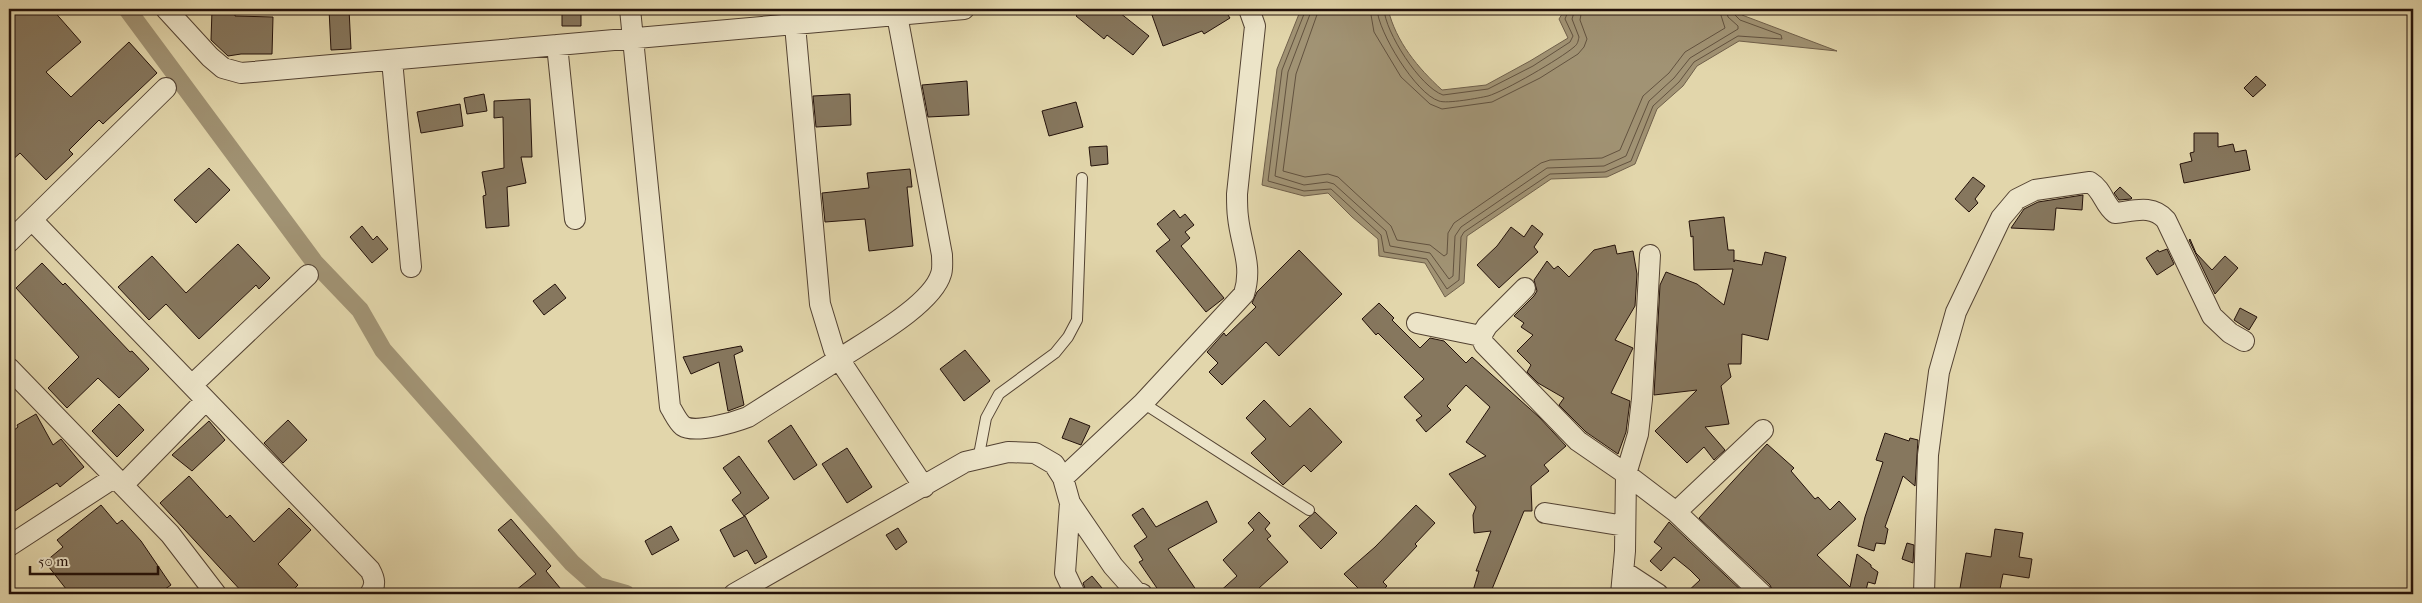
<svg xmlns="http://www.w3.org/2000/svg" width="2422" height="603" font-family="'IM FELL French Canon',serif">
<style>
.water{fill:#a19374;stroke:#6f5f4a}
.lines{fill:none;stroke-linecap:round;stroke-linejoin:round}
.shore{stroke:#62523f;stroke-width:1}
.canal{stroke:#a19374;stroke-width:18}
.building{fill:#86775e;stroke:#23110a}
.service-casing{stroke:#534232;stroke-width:12}
.minor-casing{stroke:#534232;stroke-width:22}
.service{stroke:#ece4c8;stroke-width:10}
.minor{stroke:#ece4c8;stroke-width:20}
</style>
<rect width="100%" height="100%" fill="#e2d6ab"/>
<filter id="stains"><feTurbulence type="fractalNoise" baseFrequency=".004" numOctaves="4"/><feColorMatrix values="0 0 0 0 .2 0 0 0 0 .09 0 0 0 0 .02 0 0 0 .5 -.17"/></filter>
<radialGradient id="worn" r=".72"><stop offset=".6" stop-color="#630" stop-opacity="0"/><stop offset="1" stop-color="#630" stop-opacity=".3"/></radialGradient>
<path class="water" d="M1301,9H1388C1396,42 1418,68 1442,90L1486,85L1530,61L1568,38L1559,19L1565,9H1736L1742,15L1837,51L1739,41L1697,66L1683,86L1657,109L1635,164L1607,177L1551,179L1467,236L1464,283L1445,297L1425,263L1379,256L1378,239L1352,217L1328,193L1304,196L1262,185L1277,69Z"/>
<g class="lines">
<path class="shore" d="M1306,9L1282,70L1268,181L1304,191L1331,189L1381,235L1384,252L1427,259L1447,289L1459,280L1461,237L1464,232L1550,174L1605,172L1631,161L1653,106L1679,82L1694,62L1738,36L1782,39L1781,35L1740,20L1733,13V9
M1312,9L1288,72L1275,176L1304,185L1327,182L1334,184L1386,231L1390,246L1430,253L1449,279L1453,276L1455,236L1461,227L1547,168L1604,166L1626,156L1649,101L1674,78L1690,58L1738,29V26L1728,17L1726,9
M1319,9L1296,74L1283,171L1305,177L1328,174L1338,177L1391,226L1397,240L1430,245L1444,256L1447,254L1448,233L1454,223L1541,163L1550,160L1602,158L1620,150L1643,96L1669,73L1685,52L1725,28L1719,9
M1370,9L1374,32L1401,77L1430,104L1442,109L1492,102L1540,78L1578,54L1584,47L1587,39L1580,20L1582,9
M1377,9C1378,32 1416,94 1439,101C1447,104 1479,98 1488,96C1505,91 1560,59 1574,47C1578,44 1578,41 1579,37L1572,19L1575,9
M1384,9C1385,32 1420,87 1443,95L1488,89L1533,66L1570,42L1573,36L1565,19L1569,9"/>
<path class="canal" d="M127,9L315,263L360,310L383,350L572,563L598,586L626,594"/>
</g>
<path class="building" d="M9,9H52L81,42L46,72L71,97L129,42L157,73L103,124L99,120L69,150L73,154L46,180L20,153L9,163Z
M235,9V16L273,17L272,54H241L228,56L211,40L212,10Z
M329,9H349L351,49L331,50Z
M562,9H581V26H562Z
M1082,9H1115L1149,36L1133,55L1107,35L1104,39L1076,16Z
M1169,9H1224L1230,18L1204,34L1202,31L1163,46L1152,15Z
M2256,76L2266,85L2253,97L2244,88Z
M967,81L969,115L928,117L922,85Z
M484,94L487,111L467,114L464,98Z
M850,94L851,125L816,127L813,96Z
M530,99L532,157H521L526,183L507,187L509,226L486,228L483,196L486,195L482,172L504,168L503,117L494,118V101Z
M1076,102L1083,127L1049,136L1042,111Z
M460,104L463,126L421,133L417,112Z
M2194,133H2218V147L2233,144L2235,152L2246,150L2250,170L2184,183L2180,164L2192,161L2190,153L2194,152Z
M1107,146L1108,164L1091,166L1089,147Z
M209,168L230,190L196,223L174,200Z
M910,169L912,187H907L913,246L869,251L865,219L825,222L822,193L869,188L867,173Z
M1973,177L1985,186L1975,199L1978,203L1969,212L1955,199Z
M2120,187L2132,198L2131,199L2119,200L2114,193Z
M2083,195L2082,210L2056,208L2054,230L2011,228L2024,209L2038,202Z
M1174,210L1180,218L1185,214L1194,225L1185,232L1190,238L1181,246L1224,298L1206,312L1156,251L1170,240L1157,224Z
M1724,217L1728,250H1734V262L1735,260L1762,265L1765,252L1786,257L1768,340L1742,334L1741,364H1728L1731,377L1721,386L1729,424L1705,427L1725,450L1714,460L1704,447L1687,463L1655,431L1697,390L1654,395L1660,285L1666,272L1697,284L1724,305L1733,269L1694,270L1693,236L1691,237L1689,221Z
M1532,225L1543,234L1534,247L1538,252L1499,288L1477,265L1497,246L1511,227L1524,237Z
M362,226L373,240L377,236L388,249L372,263L350,237Z
M2190,239L2196,253L2212,270L2225,256L2238,268L2215,294L2189,240Z
M238,244L270,278L259,289L256,285L199,339L166,304L149,320L118,287L152,256L186,293Z
M1615,245L1617,254L1633,251L1637,274L1635,306L1615,340L1633,348L1611,393L1630,401L1626,432L1618,454L1586,432L1559,405L1564,398L1538,383L1527,372L1531,365L1517,351L1533,335L1521,327L1524,323L1514,316L1534,296L1537,291L1534,280L1547,261L1554,269L1558,266L1569,277L1594,250Z
M2167,249L2174,264L2157,275L2146,258L2158,250L2159,252Z
M1299,250L1342,294L1279,356L1266,342L1222,385L1209,372L1218,363L1207,352L1224,333L1226,336L1256,307L1252,303L1257,292Z
M42,263L63,285L65,283L130,352L132,351L149,369L119,398L98,378L67,408L48,388L79,357L16,288Z
M555,284L566,298L544,315L533,301Z
M1379,303L1394,318L1392,320L1420,348L1430,338L1444,341L1466,363L1472,357L1539,417L1566,446L1544,465L1549,471L1531,486L1532,511H1524L1490,594H1472L1479,571H1476L1491,531L1474,533L1473,515L1476,507L1449,474L1486,456L1466,442L1490,407L1466,385L1447,406L1451,410L1426,432L1416,420L1422,416L1404,397L1424,379L1378,333L1376,335L1362,319Z
M2240,308L2257,317L2249,330L2234,320Z
M741,346L743,351L734,355L744,405L728,411L719,362L691,374L683,357Z
M965,350L990,381L964,401L940,369Z
M1264,400L1290,427L1310,408L1342,442L1311,472L1304,465L1283,485L1251,453L1266,439L1246,418Z
M119,404L144,430L117,457L92,431Z
M36,414L53,445L61,439L84,467L60,487L57,483L15,511L9,502V434L18,427L17,425Z
M1070,418L1090,426L1081,445L1062,438Z
M288,420L307,440L283,463L264,443Z
M209,421L225,440L192,471L172,455Z
M791,425L817,465L794,480L768,441Z
M1885,433L1909,441L1910,438L1918,440L1915,486L1903,476L1885,527L1888,529L1885,544L1876,543L1874,551L1858,546L1865,517L1883,462L1876,460Z
M1767,444L1794,468L1791,471L1815,499L1818,497L1830,510L1839,501L1856,519L1817,555L1850,587L1857,554L1871,565V567L1878,572L1875,584L1868,582L1865,594H1774L1770,585L1699,518Z
M847,448L872,487L847,503L822,464Z
M739,456L769,498L744,516L732,500L741,493L723,468Z
M189,476L227,518L230,515L254,542L289,508L311,530L278,564L298,585L289,594H244L160,503Z
M1207,501L1217,522L1168,549L1199,594H1161L1139,562L1143,560L1134,546L1147,537L1132,515L1143,508L1156,527Z
M101,505L117,524L122,520L141,541L171,585L158,594H70L45,562L63,547L57,540Z
M1416,505L1435,523L1415,544L1417,546L1383,582L1387,586L1379,594H1364L1344,574L1375,547Z
M1259,512L1270,523L1265,529L1271,536L1267,539L1288,562L1259,588L1264,594H1217L1237,576L1223,560L1254,530L1248,523Z
M1315,512L1337,533L1321,549L1299,526Z
M745,516L767,557L755,564L747,550L734,557L720,530Z
M511,519L551,566L546,571L565,594H511L536,574L498,530Z
M1669,522L1745,594H1685L1700,580L1690,570L1674,557L1661,571L1650,561L1662,548L1654,542Z
M671,526L679,540L652,555L645,541Z
M898,528L907,542L896,550L886,535Z
M1995,529L2023,533L2019,557L2032,559L2029,578L2003,574L1999,594H1959L1966,553L1991,557Z
M1907,543L1914,545L1913,563L1902,559Z
M1092,576L1107,594H1087L1083,583Z"/>
<g class="lines">
<defs>
<path id="service" d="M1143,403L1309,510
M978,460L986,418L999,394L1055,353L1068,337L1077,320L1082,178"/>
<path id="minor" d="M166,9L210,57L223,68L241,73L964,9
M630,9L670,407C674,413 677,421 683,426C695,434 735,422 748,417L839,359L924,487
M795,25L820,304L834,350L839,359C866,341 932,305 941,274C943,269 942,261 942,255L897,15
M557,45L575,219
M392,60L411,267
M32,220L370,570C375,579 376,585 370,594
M9,242L166,88
M1525,288L1487,326L1481,336L1484,344L1578,441L1626,474L1638,434L1642,399L1650,255
M1417,323L1481,336
M9,368L170,534L216,594
M192,385L308,275
M1063,478L1143,403L1244,294C1253,265 1241,246 1238,217C1237,210 1237,201 1237,194L1255,26L1249,9
M123,485L206,400
M1070,503L1065,573L1075,594
M1676,512L1763,430
M1545,513L1625,526
M9,546L115,477
M1623,571L1658,594
M734,594L965,462L1008,452L1035,453L1054,464L1063,478L1070,503L1113,566L1136,592L1142,594
M1621,594L1625,551L1626,474L1676,512L1762,594
M1924,594L1928,455L1939,372L1956,312L2001,218L2017,199L2035,190L2090,182C2103,190 2104,205 2115,213C2134,211 2152,204 2166,220L2212,316L2230,333L2244,341"/>
</defs>
<use href="#service" class="service-casing"/>
<use href="#minor" class="minor-casing"/>
<use href="#service" class="service"/>
<use href="#minor" class="minor"/>
</g>
<rect width="2422" height="603" fill="none" stroke="#e2d6ab" stroke-width="30"/>
<rect x="10" y="10" width="2402" height="583" fill="none" stroke="#23110a" stroke-width="2.5"/>
<rect x="15" y="15" width="2392" height="573" fill="none" stroke="#23110a"/>
<path d="M30 566v8h128v-8" fill="none" stroke="#23110a" stroke-width="2.5"/>
<text x="38" y="566" font-size="15" fill="#23110a" stroke="#ece4c8" stroke-width="4" paint-order="stroke">50 m</text>
<rect width="100%" height="100%" filter="url(#stains)"/>
<rect width="100%" height="100%" fill="url(#worn)"/>
</svg>
